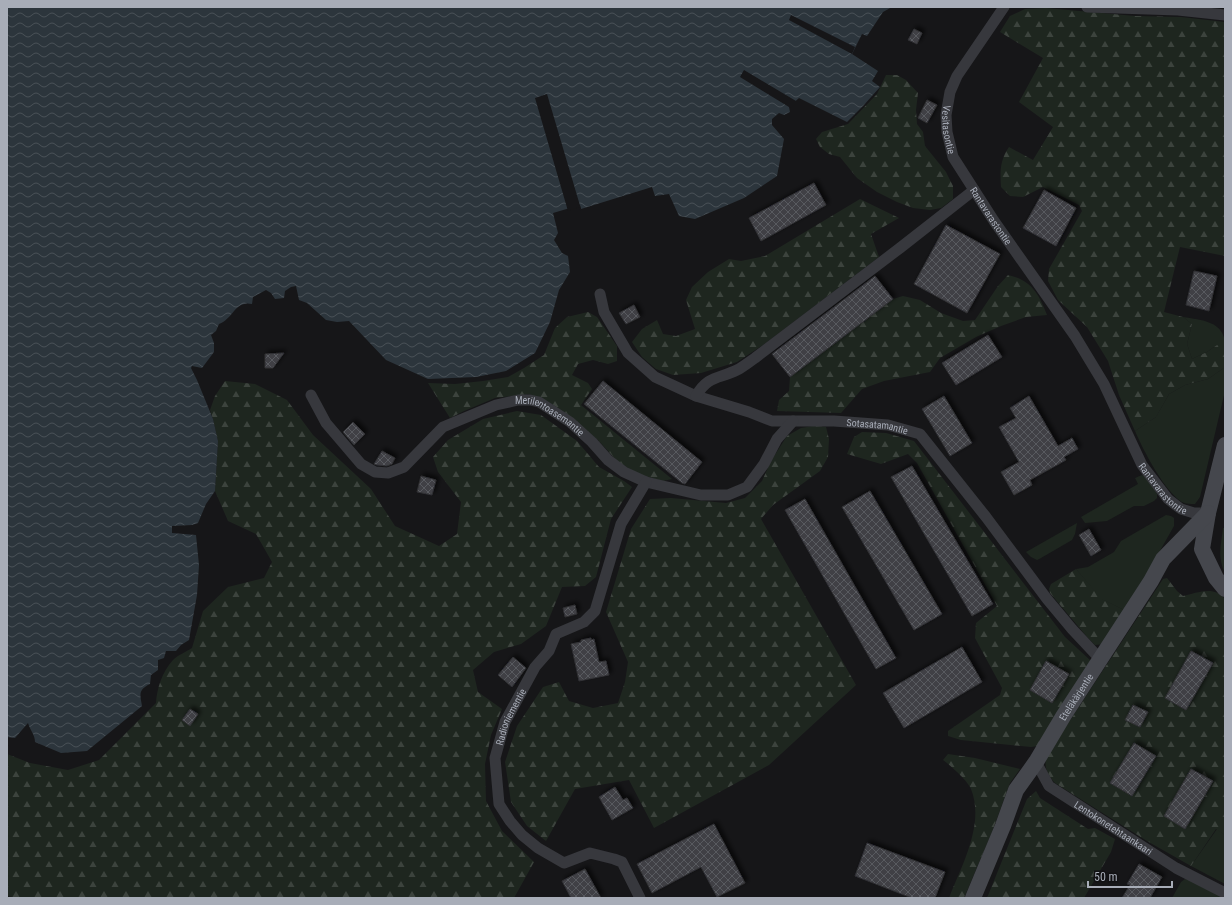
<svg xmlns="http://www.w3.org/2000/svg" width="1232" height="905" font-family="'Roboto Condensed',sans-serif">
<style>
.green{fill:#1e261f}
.forest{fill:url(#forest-firs)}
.water{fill:url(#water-waves)}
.pier{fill:#161618}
.building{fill:url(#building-cross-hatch);stroke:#303034;filter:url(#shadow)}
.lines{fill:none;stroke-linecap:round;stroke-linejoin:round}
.street{stroke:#37383d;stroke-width:11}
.secondary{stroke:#45474d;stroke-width:16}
.labels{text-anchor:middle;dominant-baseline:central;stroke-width:4;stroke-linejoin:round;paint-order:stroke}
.street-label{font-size:10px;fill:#a8adb8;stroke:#111113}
</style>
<defs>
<pattern id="forest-firs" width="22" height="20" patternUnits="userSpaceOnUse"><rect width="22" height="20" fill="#1e261f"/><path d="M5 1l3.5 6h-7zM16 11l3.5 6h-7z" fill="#3c433d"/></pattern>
<pattern id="water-waves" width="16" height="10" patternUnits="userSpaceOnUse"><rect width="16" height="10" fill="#2c353c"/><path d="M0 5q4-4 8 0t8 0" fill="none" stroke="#485056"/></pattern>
<pattern id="building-cross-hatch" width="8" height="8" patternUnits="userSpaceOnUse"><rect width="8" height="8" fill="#404145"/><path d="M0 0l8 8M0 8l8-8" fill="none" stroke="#595a5e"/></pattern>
<filter id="shadow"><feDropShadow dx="3" dy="-3" stdDeviation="2" flood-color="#0009"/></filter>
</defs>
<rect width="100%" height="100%" fill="#161618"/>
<path class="green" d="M1183,317C1201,320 1225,321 1225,345H1217L1207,352L1192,359L1187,344L1192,324Z
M1225,367V391L1200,497L1195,504C1191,504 1186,504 1182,502C1165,492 1143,450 1135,431L1156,417L1169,394L1185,385L1208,379Z
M1142,475L1146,477L1154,487L1157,494V498L1154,501L1144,506H1134L1107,521L1085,523L1081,517L1138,484L1135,478Z
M1166,515L1171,516L1174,518V526L1126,611L1101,599L1076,569L1088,567L1114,552L1121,541Z
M1077,523L1075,534L1072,540L1041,558L1037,560L1031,557L1026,552Z
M1223,528H1225V573C1217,557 1221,545 1223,528Z
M1217,829L1225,835V884L1191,866Z
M1185,879L1190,880L1225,898H1172L1181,882Z"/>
<path class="forest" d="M1046,8L1135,16L1181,17L1225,22V256L1180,247L1164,312L1183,317L1192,324L1187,344L1192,359L1207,352L1217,345H1225V367L1208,379L1185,385L1169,394L1156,417L1135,431L1119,395L1108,361L1087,327L1058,300L1048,281L1049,269L1082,211L1079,205L1043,187L1023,197L1010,196L1001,187C1000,171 1000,160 1009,147L1033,160L1053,127L1019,102L1043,58L1000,32L1010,16L1025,9Z
M886,75H897L906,80L918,93L916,110L917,124L923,132L925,146L946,172L953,186V199L941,208L930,210L913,208L897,202L877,192L857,178L840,157L829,154L820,147L816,139L822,132L848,124L877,94Z
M860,199L899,218L871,234L879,257L763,345L737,362L701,373L673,375L656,369L642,357L632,342L642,329L657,320L663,334L676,336L695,329L686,300L692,287L708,272L729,259L741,261L765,256Z
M1008,275C1031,280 1039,294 1047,315L1026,317L1001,326L976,337L940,358L930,372L884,381L862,389L841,413L777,411L779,400L789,391L790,377L893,299L903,296L920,300L941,313L963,321L975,320L998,286Z
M588,312L597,317L617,346V361L608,364L593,360L578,364L572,375L588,383L592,389L581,405L672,479L663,481L640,475L618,462L599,441L567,414L547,401L529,394L495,398L464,411L450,418L428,383L455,384L483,381L508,377L524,368L544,355L555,328L567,317Z
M225,381L255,384L287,400L313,435L371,489L395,526L439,546L457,534L461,502L438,472L433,457L448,440L483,419L517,411L541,415L577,441L599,467L624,481L632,487L611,519L596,577L585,586L562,587L546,626L521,644L494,652L473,670L478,692L502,709L491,735L485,764L486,801L502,831L534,862L514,898H18L7,896V754L30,763L68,770L99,760L156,703C157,688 162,672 173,660C178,655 186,652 192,648L203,611L228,587L264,578L272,562L256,534L228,521L215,491L218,441L213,419L210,410L215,396Z
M813,426L826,427L829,439L828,457L820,471L773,505L761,519L856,685L769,765L654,828L629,780L575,789L546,841L527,826L511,802L505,762L517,726L543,687L559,682L569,701L593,708L618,703L625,682L628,662L606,612L631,529L650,499L671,498L726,503L745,498L762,481L771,461L787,436L801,428Z
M862,432L886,433L914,441L1065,637L1091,661L1038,746L1031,747L961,740L948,736V731L1000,695L1002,688L975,638L976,623L997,606L917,463L908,454L881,464L847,454L854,437Z
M1076,569L1102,599L1126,611L1104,644L1095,645L1088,638L1050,593L1049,589L1051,584Z
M1167,578L1177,591L1183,596C1197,593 1214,585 1225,599V835L1216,829L1191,866L1147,841L1055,783C1048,775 1044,768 1046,757L1163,579Z
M948,754L975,758L1020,769L1010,783L992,832L964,898H949C962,865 985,824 971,789C968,781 950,765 943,760Z
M1036,791L1040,798L1088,829L1095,828L1115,839L1111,852L1084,898H987L1027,799Z"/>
<path class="water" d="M7,7H892L883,12L867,36L862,34L852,54L878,71L872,81L880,87L863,106L847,122L799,98L789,107L790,112L784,115L779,113L772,119V125L784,139L777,176L744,198L695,219L679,216L669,194L655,196L652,187L581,209L580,205L553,213L558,233L554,240L562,253L568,256L570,272L559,290L550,322L535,353L506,371L476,377L428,379L386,360L349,321L337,322L326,320L307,303L299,300L296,286L291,287L285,291L284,298L275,299L271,293L266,290L253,297L252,304C235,300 234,318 219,324L216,331L211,335L214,343V352L202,368L192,366L191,368L197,380L213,419L218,441L215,491L206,504L198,523L192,525L172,526V533L196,535L199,565L197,595L189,640L181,645L176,651H166L164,658L158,660V670L151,675L150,684C138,690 140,694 142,706L87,751L61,753L35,742C35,735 30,730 28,723L15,738L7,737Z"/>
<path class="pier" d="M791,15L855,47L852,54L789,20Z
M744,70L796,101L797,102L791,108L789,107L740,77Z
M547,94L581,209L582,211L580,210L579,207L568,211L535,98Z"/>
<path class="building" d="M914,29L922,33L917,44L908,40Z
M927,100L937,105L927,123L918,118Z
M814,183L826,205L761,241L749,218Z
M1044,190L1076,208L1056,246L1023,228Z
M946,225L1000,254L967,313L914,284Z
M1194,271L1217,276L1209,311L1186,305Z
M875,276L893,299L790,377L772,354Z
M634,305L640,317L626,324L619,313Z
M988,335L1002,357L956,385L942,363Z
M284,353L273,368H265V354Z
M603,381L702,462L685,484L682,483L584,404Z
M944,396L972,443L950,456L922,409Z
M1029,396L1058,446L1072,438L1078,449L1064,457L1066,460L1030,480L1032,485L1014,495L1001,472L1019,462L999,427L1016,418L1010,408Z
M353,422L365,434L354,445L343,432Z
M382,451L395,458L392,464L387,466L377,465L374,464Z
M912,466L993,604L972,616L891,477Z
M421,476L436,480L432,495L417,492Z
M870,491L942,614L914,630L842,507Z
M805,499L896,658L876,669L785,510Z
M1089,529L1101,550L1091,556L1079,535Z
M575,605L577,614L565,617L563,608Z
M591,638V640L594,639L599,662L606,661L609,675L579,681L571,644L581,642V640Z
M962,647L982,682L904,728L883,693Z
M1191,651L1213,663L1186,710L1165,698Z
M513,657L526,668L512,687L498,675Z
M1046,661L1069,674L1052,703L1030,690Z
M1133,705L1148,712L1140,727L1125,720Z
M190,709L198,714L190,726L182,720Z
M1134,743L1156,756L1132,796L1110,783Z
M1191,769L1213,781L1185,829L1164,816Z
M615,787L623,800L627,798L633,808L612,820L599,797Z
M714,824L745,883L717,897L701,867L652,893L637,864Z
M867,843L945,872L935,898H912L855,876Z
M1139,864L1162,877L1150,898H1122L1130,885L1127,884Z
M585,869L601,898H571L562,881Z"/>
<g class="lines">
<g class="street">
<path id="s1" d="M1004,7L957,76L950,92L946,115L947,132L953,157L994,221L1075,336L1104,384L1142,465L1168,499L1181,509L1194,513H1208"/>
<path d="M1087,7L1178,10L1225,15"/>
<path id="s2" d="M600,294L604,312L628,353L655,377L696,396L749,412L772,421H834L888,425L920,434L986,517L1047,599L1072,629L1101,660"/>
<path id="s3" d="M311,395L326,423L361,464L375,472L388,473L404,467L443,427L496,405L518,400H530L539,402L570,422L592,442L608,460L624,472L646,482L701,495H728L747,487L764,464L777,439L793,421"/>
<path d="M696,396C708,375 719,379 737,370C743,367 749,362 755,358L900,248L974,190"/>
<path id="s4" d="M1036,762L1049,786L1176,868L1225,893"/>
<path id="s5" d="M640,898L622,862L614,859L590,853L564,863L538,848L522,835L510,821L499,804L495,758L505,722L535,667L549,651L556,634L584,622L595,611L621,524L646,482"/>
</g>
<g class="secondary">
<path d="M1225,445L1208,513L1202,549L1216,578L1225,589"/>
<path id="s6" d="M973,898L1003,826L1016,790L1036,762L1064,715L1151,581L1163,559L1208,513"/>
</g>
</g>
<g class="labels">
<g class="street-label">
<text stroke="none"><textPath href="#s1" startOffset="139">Vesitasontie</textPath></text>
<text stroke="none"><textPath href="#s1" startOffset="237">Rantavarastontie</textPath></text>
<text stroke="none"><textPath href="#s3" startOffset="304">Merilentoasemantie</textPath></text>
<text stroke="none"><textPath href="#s2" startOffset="333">Sotasatamantie</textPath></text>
<text stroke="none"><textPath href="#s1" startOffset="561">Rantavarastontie</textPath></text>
<text stroke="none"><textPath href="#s6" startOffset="227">Eteläkärjentie</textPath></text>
<text stroke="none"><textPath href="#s5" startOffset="281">Radioniementie</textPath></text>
<text stroke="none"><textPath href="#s4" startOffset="104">Lentokonetehtaankaari</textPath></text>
</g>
</g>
<rect width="1232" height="905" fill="none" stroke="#a8adb8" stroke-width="16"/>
<path d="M1088 881v6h84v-6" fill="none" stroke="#a8adb8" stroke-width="2"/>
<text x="1094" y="881" font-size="12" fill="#a8adb8" stroke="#111113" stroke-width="3" paint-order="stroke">50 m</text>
</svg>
